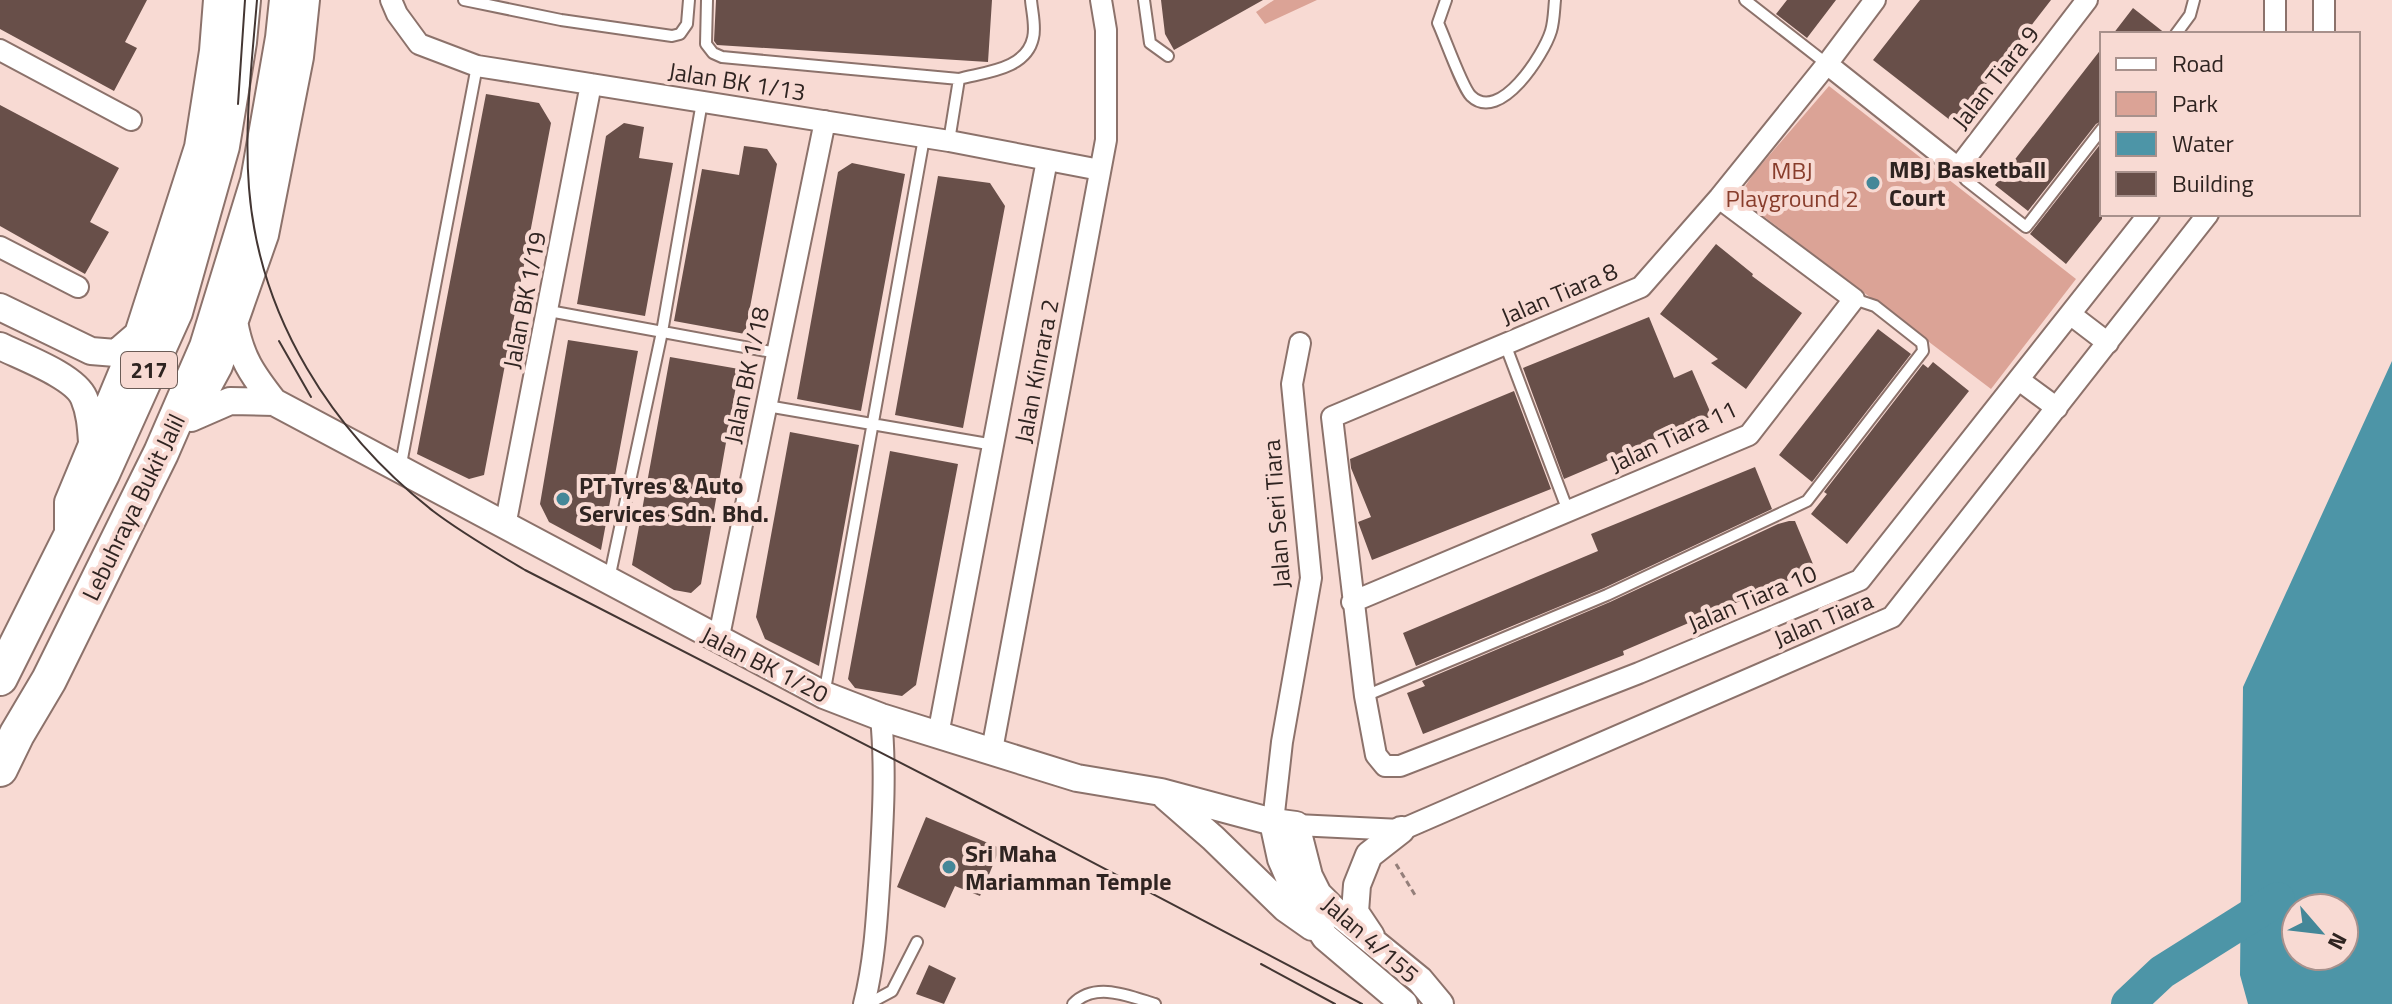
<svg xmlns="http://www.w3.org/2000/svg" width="2392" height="1004" font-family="'Titillium Web',sans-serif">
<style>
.green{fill:#dba396}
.water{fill:#4d95a7;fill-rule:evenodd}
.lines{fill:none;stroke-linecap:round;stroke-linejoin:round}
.river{stroke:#4d95a7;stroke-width:34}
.building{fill:#684f49}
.service-casing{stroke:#8c726b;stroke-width:14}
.minor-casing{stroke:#8c726b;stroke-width:24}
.tertiary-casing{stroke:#8c726b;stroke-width:30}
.trunk-casing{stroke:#8c726b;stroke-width:38}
.path{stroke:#947f7a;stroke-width:3;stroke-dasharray:6 4;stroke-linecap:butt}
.service{stroke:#fff;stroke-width:10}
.minor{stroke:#fff;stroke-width:20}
.tertiary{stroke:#fff;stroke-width:26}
.trunk{stroke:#fff;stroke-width:34}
.tram{stroke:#433633;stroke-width:2}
.poi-dot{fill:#448798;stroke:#f8dad3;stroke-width:3}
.labels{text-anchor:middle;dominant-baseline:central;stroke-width:8;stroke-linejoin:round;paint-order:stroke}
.shield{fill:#f8dad3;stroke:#6b5b56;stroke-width:2}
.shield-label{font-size:22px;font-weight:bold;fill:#2f2421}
.street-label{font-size:24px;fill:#2f2421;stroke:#f8dad3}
.poi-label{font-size:24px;font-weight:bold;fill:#2f2421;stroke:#f8dad3;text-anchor:start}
.park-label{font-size:24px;fill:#883d2c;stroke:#f8dad3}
</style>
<rect width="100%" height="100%" fill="#f8dad3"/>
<path class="green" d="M1274,0H1317L1265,24L1256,12Z
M1829,86L2076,279L1991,389L1738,197L1754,173Z"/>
<path class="water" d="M2392,361V1004H2248L2240,975L2243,687ZM2296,908H2344V956H2296Z"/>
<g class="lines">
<path class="river" d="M2128,1004L2162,972L2278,899"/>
</g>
<path class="building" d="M0,0H147L125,42L137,48L114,91L0,29Z
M716,0H992L988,62L717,45L714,41Z
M1161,0H1263L1174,50L1165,34Z
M1787,0H1836L1807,38L1776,14Z
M1920,0H2051L1955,124L1873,60Z
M2133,8L2166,34H2113Z
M2102,48V121L2096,124L2028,211L1995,185Z
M486,94L539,103L551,123L484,475L469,479L417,454Z
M0,105L119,168L90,222L109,232L85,274L0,226Z
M624,123L644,127L639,158L673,163L645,316L577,304L606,136Z
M2102,142V219L2066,264L2030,234Z
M744,146L767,149L777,164L745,334L674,321L702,169L739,175Z
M852,163L905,174L861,411L797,399L838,172Z
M938,176L990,183L1005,206L963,428L895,415Z
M1716,244L1753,274L1752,276L1802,313L1746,389L1711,363L1718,359L1660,314Z
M1649,317L1674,378L1692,370L1712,416L1564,479L1523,368Z
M1878,329L1911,354L1812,482L1779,455Z
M568,340L638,351L601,550L549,522L540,504Z
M670,357L739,369L701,584L691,593L674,590L632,565Z
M1933,362L1969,391L1847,544L1811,514L1827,494L1824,492L1923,364L1928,368Z
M1514,391L1551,489L1372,560L1358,522L1371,517L1351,468L1350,459Z
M790,432L859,445L819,666L765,639L756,617Z
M890,451L958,464L916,685L902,696L855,688L848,679Z
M1755,467L1772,509L1604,588L1416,666L1403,633L1598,551L1591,534Z
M1789,521H1795L1815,569L1623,651L1624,655L1423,734L1407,693L1425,686L1422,681L1610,602L1778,524Z
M926,817L1000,848L980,896L955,886L945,908L897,887Z
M929,965L956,978L944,1004L916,994Z"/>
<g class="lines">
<defs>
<path id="service" d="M464,0L561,20L672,36L680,34L687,24L689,0
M707,0L706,44L713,53L722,57L959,79
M1144,0L1150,43L1168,56
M1446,0L1438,23C1445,38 1462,87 1471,96C1500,124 1544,54 1551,31C1554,21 1554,10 1555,0
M1745,0L1827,64
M2176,34L2190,15L2194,0
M949,141L959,79C984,72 1026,70 1033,38C1036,27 1032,12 1031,0
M1958,168L1966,180L2026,227L2102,129
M549,311L777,353
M1505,344L1568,511
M767,406L994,445
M400,469L477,66
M609,579L662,332L702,102
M824,695L924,138
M1365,696L1607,595L1807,501L1923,351L1922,343L1875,306L1854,299
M868,1004L892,991L917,942
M1073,1004C1095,981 1129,996 1155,1004"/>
<path id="minor" d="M391,0L397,14L419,44L477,66L949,141L1100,170
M1875,0L1827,64L1719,198L1641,287L1332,417L1365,696L1376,755L1385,766H1400L1639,673L1860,580L2149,214
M2324,0V34
M2275,34V0
M0,50L131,120
M1827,64L1958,168L2087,0
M0,247L78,287
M2070,314L2108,343
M2019,380L2057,408
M505,526L591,84
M1352,602L1749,435L1854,299L1719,198
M718,641L825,121
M938,735L1047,160
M992,750L1106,140V30L1101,0
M1273,822L1282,742L1311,578L1292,384L1300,343
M1296,825L1401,830L1892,617L2208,214
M864,1004C875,960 877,916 880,870C883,819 886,768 881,717"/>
<path id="tertiary" d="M0,307L91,351L116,353L138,334
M234,321C240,357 252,374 274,402
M0,346C22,357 75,376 84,398C90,412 91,427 92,442
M193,414L219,366L265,235L300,57L306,0
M191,418L230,401L274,402L824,695L881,717L1077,778L1161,792L1273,822L1296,825L1309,876L1318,894L1334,910L1420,980L1440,1004
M68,539V502L138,334L198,147L213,51L217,0
M1166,797L1213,838L1285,908L1312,927
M1273,822L1281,859L1294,889L1325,937L1404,1004
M1371,936L1355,912L1357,885L1369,855L1401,830"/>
<path id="trunk" d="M0,678L102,474L175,312L222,146L239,42L243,0
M0,769L17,734L49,680L161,453L207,347L258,181L283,38L287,0"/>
</defs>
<use href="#service" class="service-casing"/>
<use href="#minor" class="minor-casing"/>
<use href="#tertiary" class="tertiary-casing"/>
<use href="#trunk" class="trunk-casing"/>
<path class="path" d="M1396,864L1415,895"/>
<use href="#service" class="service"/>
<use href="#minor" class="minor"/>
<use href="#tertiary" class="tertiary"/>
<use href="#trunk" class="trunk"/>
<path class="tram" d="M257,0C252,62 244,125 249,188C259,317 332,432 433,511C462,533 493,551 525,570L1012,820L1362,1004
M238,104L245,0
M279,341L311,397
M1261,964L1335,1004"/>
</g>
<g class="poi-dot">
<circle cx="1873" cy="183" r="8"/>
<circle cx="563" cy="499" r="8"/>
<circle cx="949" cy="867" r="8"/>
</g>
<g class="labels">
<rect class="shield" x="121" y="352" width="56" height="36" rx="6"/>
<g class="shield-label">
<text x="149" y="370">217</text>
</g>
<g class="street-label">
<text transform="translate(1995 77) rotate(-52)">Jalan Tiara 9</text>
<text transform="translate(737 81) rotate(9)">Jalan BK 1/13</text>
<text transform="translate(1559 293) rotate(-23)">Jalan Tiara 8</text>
<text transform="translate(524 300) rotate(-79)">Jalan BK 1/19</text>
<text transform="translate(1036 371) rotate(-79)">Jalan Kinrara 2</text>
<text transform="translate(746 375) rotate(-78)">Jalan BK 1/18</text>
<text transform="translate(1673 436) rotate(-25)">Jalan Tiara 11</text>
<text transform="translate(133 507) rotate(-64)">Lebuhraya Bukit Jalil</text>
<text transform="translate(1276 514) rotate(-94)">Jalan Seri Tiara</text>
<text transform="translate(1752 598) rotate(-23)">Jalan Tiara 10</text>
<text transform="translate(1823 619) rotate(-23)">Jalan Tiara</text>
<text transform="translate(765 664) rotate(27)">Jalan BK 1/20</text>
<text transform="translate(1371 939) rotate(41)">Jalan 4/155</text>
</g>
<g class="poi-label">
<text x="1889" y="169">MBJ Basketball<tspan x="1889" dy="28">Court</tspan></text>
<text x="579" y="485">PT Tyres &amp; Auto<tspan x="579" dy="28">Services Sdn. Bhd.</tspan></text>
<text x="965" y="853">Sri Maha<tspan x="965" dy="28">Mariamman Temple</tspan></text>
</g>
<g class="park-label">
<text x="1792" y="170">MBJ<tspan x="1792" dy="28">Playground 2</tspan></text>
</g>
</g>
<rect x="2100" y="32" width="260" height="184" fill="#f8dad3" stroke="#a8918c" stroke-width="2"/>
<rect x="2116" y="58" width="40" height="12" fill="#ffffff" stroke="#a8918c" stroke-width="2"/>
<text x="2172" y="72" font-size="24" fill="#2f2421">Road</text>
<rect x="2116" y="92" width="40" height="24" fill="#dba396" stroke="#a8918c" stroke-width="2"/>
<text x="2172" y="112" font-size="24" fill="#2f2421">Park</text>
<rect x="2116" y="132" width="40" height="24" fill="#4d95a7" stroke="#a8918c" stroke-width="2"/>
<text x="2172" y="152" font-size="24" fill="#2f2421">Water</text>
<rect x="2116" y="172" width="40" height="24" fill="#684f49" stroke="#a8918c" stroke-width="2"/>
<text x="2172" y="192" font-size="24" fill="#2f2421">Building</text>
<g transform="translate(2320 932) rotate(118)"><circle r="38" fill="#f8dad3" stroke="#a8918c" stroke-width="2"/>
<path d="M0-6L14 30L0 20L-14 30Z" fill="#448798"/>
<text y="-12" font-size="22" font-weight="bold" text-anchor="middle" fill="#2f2421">N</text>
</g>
</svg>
